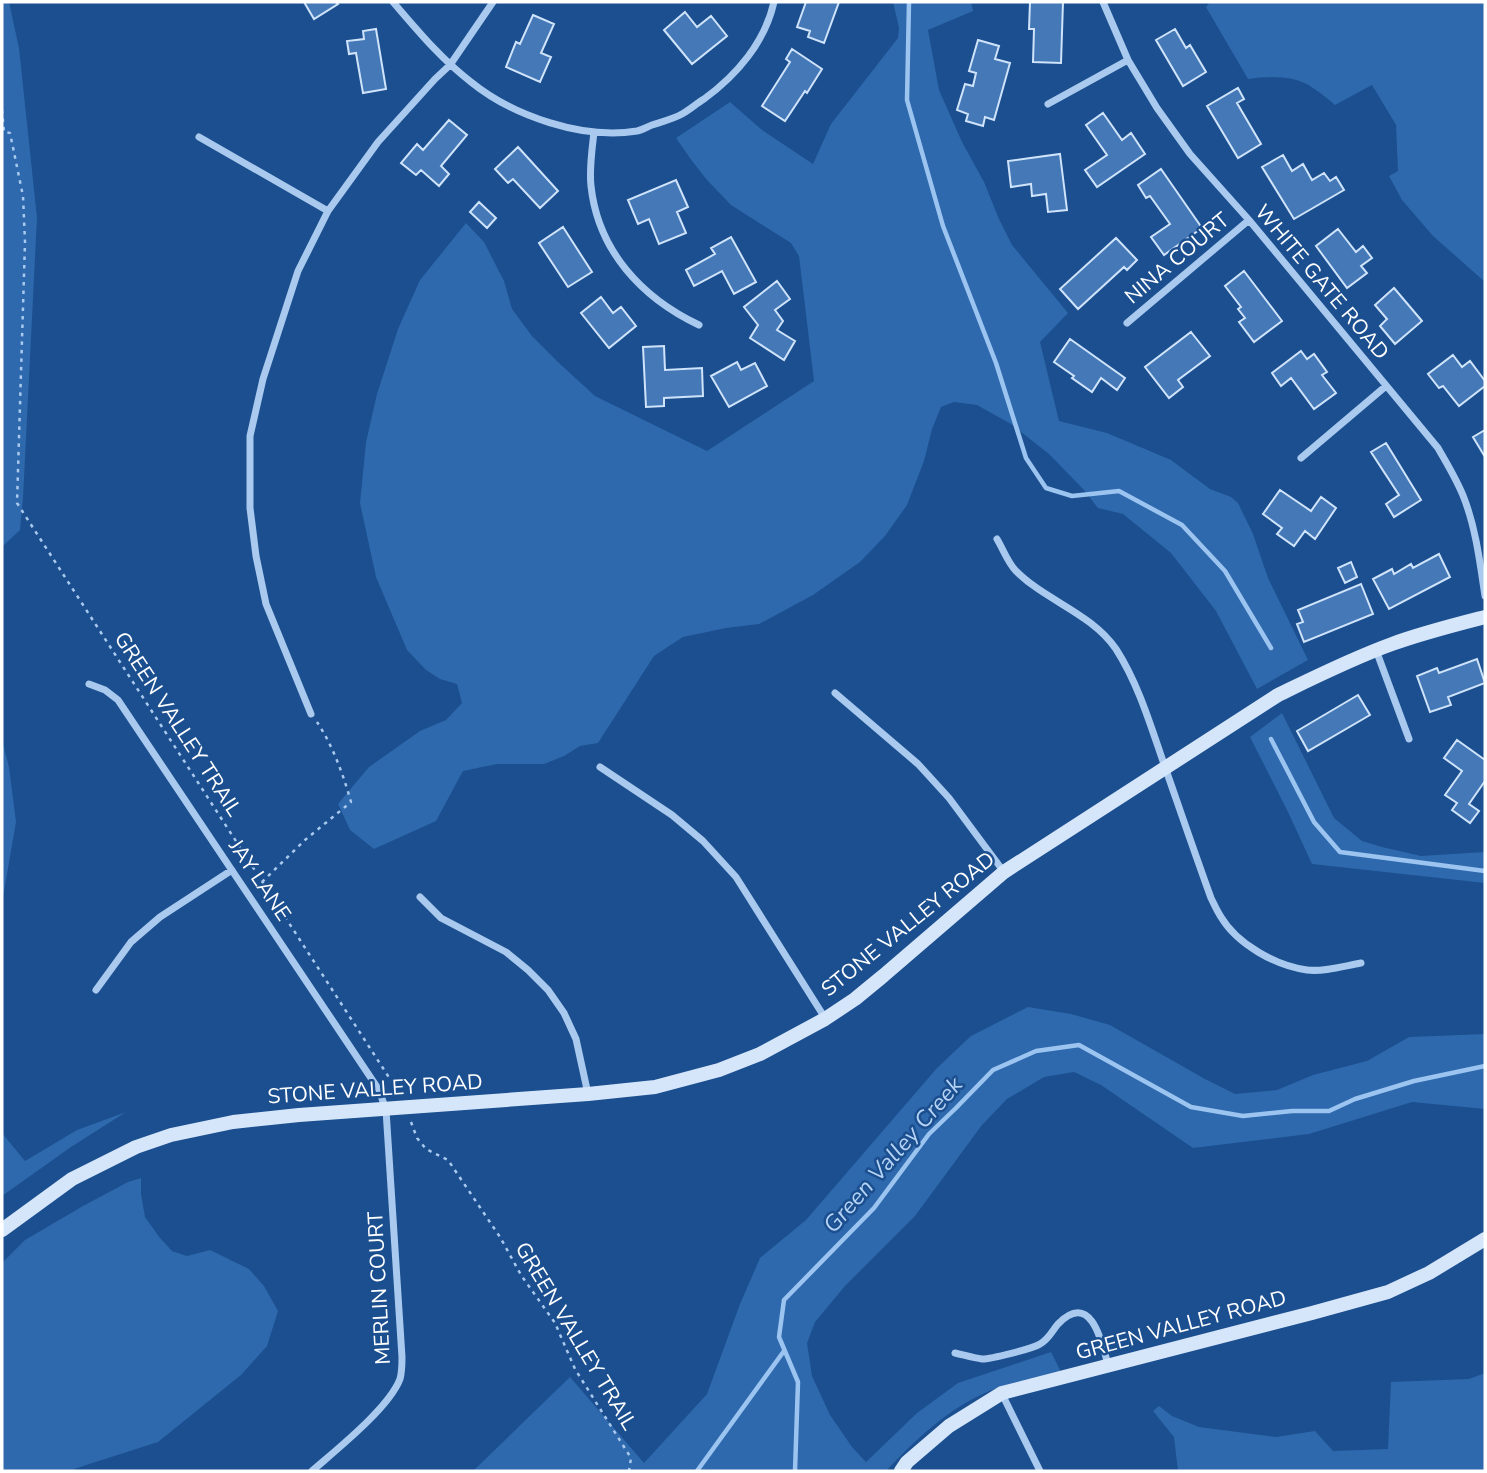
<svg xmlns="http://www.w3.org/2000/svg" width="1487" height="1473" font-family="'Nunito Sans',sans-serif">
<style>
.green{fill:#2e69ad}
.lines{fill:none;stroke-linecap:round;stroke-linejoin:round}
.stream{stroke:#9cc4f0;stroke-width:4.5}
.building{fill:#4478b7;stroke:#cfe3fa;stroke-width:2}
.path{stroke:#a9c9ee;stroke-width:2.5;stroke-dasharray:3.5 5;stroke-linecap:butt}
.street{stroke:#a9c9ee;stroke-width:7}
.secondary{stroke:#d6e6fa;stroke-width:14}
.labels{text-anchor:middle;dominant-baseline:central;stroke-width:5;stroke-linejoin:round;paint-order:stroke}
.street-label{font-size:21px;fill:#fff;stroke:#1b4f8f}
.water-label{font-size:23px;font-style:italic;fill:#b5d3f5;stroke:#1b4f8f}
</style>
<rect width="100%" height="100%" fill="#1b4f8f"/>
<path class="green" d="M2,2H9L19,48L37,218L23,498L20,530L2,547Z
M893,2H971L973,11L928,30L939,90L962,142L984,182L999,219L1012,245L1068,313L1040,342L1059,421L1107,433L1171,460L1210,489L1231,497L1238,503L1253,534L1268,578L1308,660L1257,689L1216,611L1171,553L1123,514L1098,508L1084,490L1049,454L1011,424L977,405L954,402L941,407L932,429L924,461L907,505L885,536L860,562L813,595L759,624L726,628L683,637L654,656L598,743L580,746L564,756L544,764H497L463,771L436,821L374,849L350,830L338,804L369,767L420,731L446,720L462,703L457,684L440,679L426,670L407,650L376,577L360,503L366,442L377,394L398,329L420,280L466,223L484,242L504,281L512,309L532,336L559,363L595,396L707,451L814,381L799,256L791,243L731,205L707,180L692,161L676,138L730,102L762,130L813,164L831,124L898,38L899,28Z
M1210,2H1485V282L1433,236L1402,200L1389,176L1398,171L1396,125L1372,85L1335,105C1328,99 1321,93 1313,88C1295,75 1269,76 1248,79L1206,7Z
M1282,713L1334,818L1362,841L1382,847L1421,856L1485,852V883L1312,864L1288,812L1250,737Z
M2,740L9,767L16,822L3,897Z
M1028,1007L1071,1014L1110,1025L1205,1079L1235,1094L1277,1090L1313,1075L1367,1061L1409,1037L1485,1034V1109L1412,1102L1309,1134L1193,1148L1101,1085L1074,1072L1044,1077L1007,1099L982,1125L915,1216L845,1286L815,1322L807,1343L812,1376L830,1415L852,1447L866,1462L917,1413L958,1383L1051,1352L1061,1372C1042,1377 1022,1380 1003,1386C956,1401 919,1436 886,1471H473L570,1377L644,1463L707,1394L740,1304L760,1258L806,1220L937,1068L971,1036Z
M126,1112L71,1147L2,1196V1133L25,1161L77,1130Z
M141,1178V1194L145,1217L160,1238L172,1251L187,1256L210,1250L249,1269L264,1286L278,1311L267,1346L241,1375L158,1442L74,1469L75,1471H2V1263L25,1240L83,1206L128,1182Z
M1485,1373V1471H1178L1174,1437L1153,1411L1159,1406L1172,1416L1199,1427L1276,1437L1315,1431L1333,1451L1388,1449L1391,1382L1469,1379Z"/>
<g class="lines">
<path class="stream" d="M909,2L907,100L943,226L996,363L1026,458L1046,488L1072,496L1119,491L1182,525L1225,571L1271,648
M1271,739L1314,822L1340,852L1485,871
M697,1471L784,1351
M795,1471L798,1382L779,1337L784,1300L874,1208L929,1134L956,1108L993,1070L1036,1051L1079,1045L1191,1107L1243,1116L1292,1111H1329L1355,1099L1414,1081L1485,1066"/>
</g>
<path class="building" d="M304,2H336L338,4L314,19Z
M806,2H839L824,43L808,37L810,31L797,27Z
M1030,2H1063L1061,63L1033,62L1034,29H1029Z
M685,12L697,27L711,16L727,36L692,64L664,30Z
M533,15L554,24L541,53L551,57L540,82L506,67L516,42L520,44Z
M376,29L386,89L363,93L356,53L349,54L347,41L364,39L363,31Z
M1175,29L1186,48L1190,45L1206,72L1183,86L1156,40Z
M978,40L999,46L995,59L1010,63L994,120L985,117L983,126L966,121L968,114L957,110L965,84L973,86L976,73L969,71Z
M792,49L822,69L807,93L805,91L785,121L762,106L790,62L786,59Z
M1238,88L1244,99L1237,103L1261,144L1238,158L1207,106Z
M1103,113L1122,140L1131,133L1145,154L1097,187L1085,170L1107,155L1086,125Z
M449,120L467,135L441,166L449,174L439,186L421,170L416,175L401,163L417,144L423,150Z
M518,147L558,191L540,208L513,179L508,183L495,169Z
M1060,154L1067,210L1048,212L1046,194L1032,196L1031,184L1011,187L1008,161Z
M1283,155L1292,171L1303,164L1312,180L1324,173L1330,181L1336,177L1344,190L1294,219L1262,167Z
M1161,169L1202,228L1164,255L1151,237L1170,224L1150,196L1146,198L1138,185Z
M676,180L688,207L677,212L686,233L659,244L649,219L638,224L628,200Z
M479,202L496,218L487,228L470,212Z
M563,227L592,272L568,287L539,243Z
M1338,229L1356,252L1363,246L1372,258L1361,266L1367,273L1347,288L1316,246Z
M731,237L756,282L734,294L722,271L694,286L686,270L715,254L711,248Z
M1116,238L1137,260L1127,270L1124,267L1078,309L1060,289Z
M1244,271L1282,321L1254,342L1239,322L1245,318L1238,309L1241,307L1225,286Z
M777,281L790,299L775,310L783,321L777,330L795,341L784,360L750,338L758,325L744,307Z
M1394,288L1422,321L1395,344L1380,326L1387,319L1375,305Z
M601,297L613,313L621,307L636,326L609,348L581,313Z
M1191,332L1210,356L1178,380L1183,387L1169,398L1145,367Z
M1070,339L1125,378L1117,390L1101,378L1092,392L1072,378L1074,376L1054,362Z
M664,346L665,370L702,368L703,396L664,398V406L646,407L643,347Z
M1301,351L1307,359L1314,354L1327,372L1322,375L1336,393L1314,409L1291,378L1281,386L1272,373Z
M1453,355L1462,367L1470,361L1485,381V386L1459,406L1443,386L1439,388L1428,374Z
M737,362L741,370L755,363L767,386L729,407L711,376Z
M1485,430V457L1473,437Z
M1386,443L1421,500L1394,517L1386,504L1399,495L1371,452Z
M1280,490L1311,511L1321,497L1336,508L1315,539L1305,531L1294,546L1277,534L1282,528L1263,514Z
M1439,554L1450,577L1389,609L1373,579L1392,569L1394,574L1411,564L1413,568Z
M1351,562L1357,577L1345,583L1338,568Z
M1361,584L1373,614L1304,642L1297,624L1303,622L1298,610Z
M1477,659L1485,683L1448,697L1451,705L1430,712L1417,676L1437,668L1439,673Z
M1358,695L1370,715L1308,751L1297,731Z
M1457,740L1485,760V781L1469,804L1479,811L1470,823L1452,810L1457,803L1445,795L1462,771L1444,758Z"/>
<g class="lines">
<path class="path" d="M2,110L4,132L10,133L23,196L25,242L17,503L390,1079L397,1086L400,1093
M262,882L305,840L351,802C343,774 333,746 317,722
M411,1122L417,1138L426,1149L448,1160L500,1237L521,1275L555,1323L575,1369L631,1458L629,1471"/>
<path class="street" d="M393,2C418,31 441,59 471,82C513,116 583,140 637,131C642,130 647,127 652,125C661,122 673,119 682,114C689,110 696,104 704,99C737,75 765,42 774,2
M1103,2L1128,60L1157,108L1190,154L1249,220L1438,448C1447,464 1457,480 1464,498C1476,529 1480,563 1485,596
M1048,104L1128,60
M594,132C592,150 589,169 591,186C598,251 642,298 699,325
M199,137L328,211
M1127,323L1249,220
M1301,458L1386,386
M997,539C1003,549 1008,563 1016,571C1046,601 1091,613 1116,649C1139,685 1151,727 1165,767C1180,810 1195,854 1211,898C1214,904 1217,911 1221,917C1237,944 1276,966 1307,970C1324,972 1344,966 1361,963
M1376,650L1409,739
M89,684L105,690L118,700L379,1090L386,1110L402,1357C402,1364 402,1372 400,1379C389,1408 336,1450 312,1471
M835,693L918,764L949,798L1004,872
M311,714L266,604L256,556L250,508V436L263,379L298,271L328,211L378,142L435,79L450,65L493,2
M600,767L672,815L703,841L736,877L825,1018
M420,897L441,918L506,952L528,970L548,990L564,1013L576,1039L588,1094
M96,990L131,942L160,917L232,870
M955,1353C964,1355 973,1358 982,1359C991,1359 1032,1349 1040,1344C1049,1339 1052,1331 1058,1324C1091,1290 1102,1342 1108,1365
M1002,1394L1040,1471"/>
<path class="secondary" d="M2,1230L72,1179L136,1147L171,1135L233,1122L299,1115L588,1094L655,1087L719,1070L760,1054L825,1019L855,999L883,976L1004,872L1278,695C1315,677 1353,658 1392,644C1422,633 1454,625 1485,617
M901,1471L907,1462L949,1426L1002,1393L1312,1313L1388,1292L1429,1273L1485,1239"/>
</g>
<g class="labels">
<g class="street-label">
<text transform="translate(1177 258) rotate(-40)">NINA COURT</text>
<text transform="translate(1322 282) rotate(50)">WHITE GATE ROAD</text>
<text transform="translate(178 724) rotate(57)">GREEN VALLEY TRAIL</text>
<text transform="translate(260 880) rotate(56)">JAY LANE</text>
<text transform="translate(908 924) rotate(-39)">STONE VALLEY ROAD</text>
<text transform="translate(375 1089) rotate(-4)">STONE VALLEY ROAD</text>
<text transform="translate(379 1288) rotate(-93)">MERLIN COURT</text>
<text transform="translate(1181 1325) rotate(-15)">GREEN VALLEY ROAD</text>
<text transform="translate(576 1336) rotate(59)">GREEN VALLEY TRAIL</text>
</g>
<g class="water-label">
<text transform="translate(893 1155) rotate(-49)">Green Valley Creek</text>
</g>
</g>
<rect width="1487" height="1473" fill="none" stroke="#ffffff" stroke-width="7"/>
</svg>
